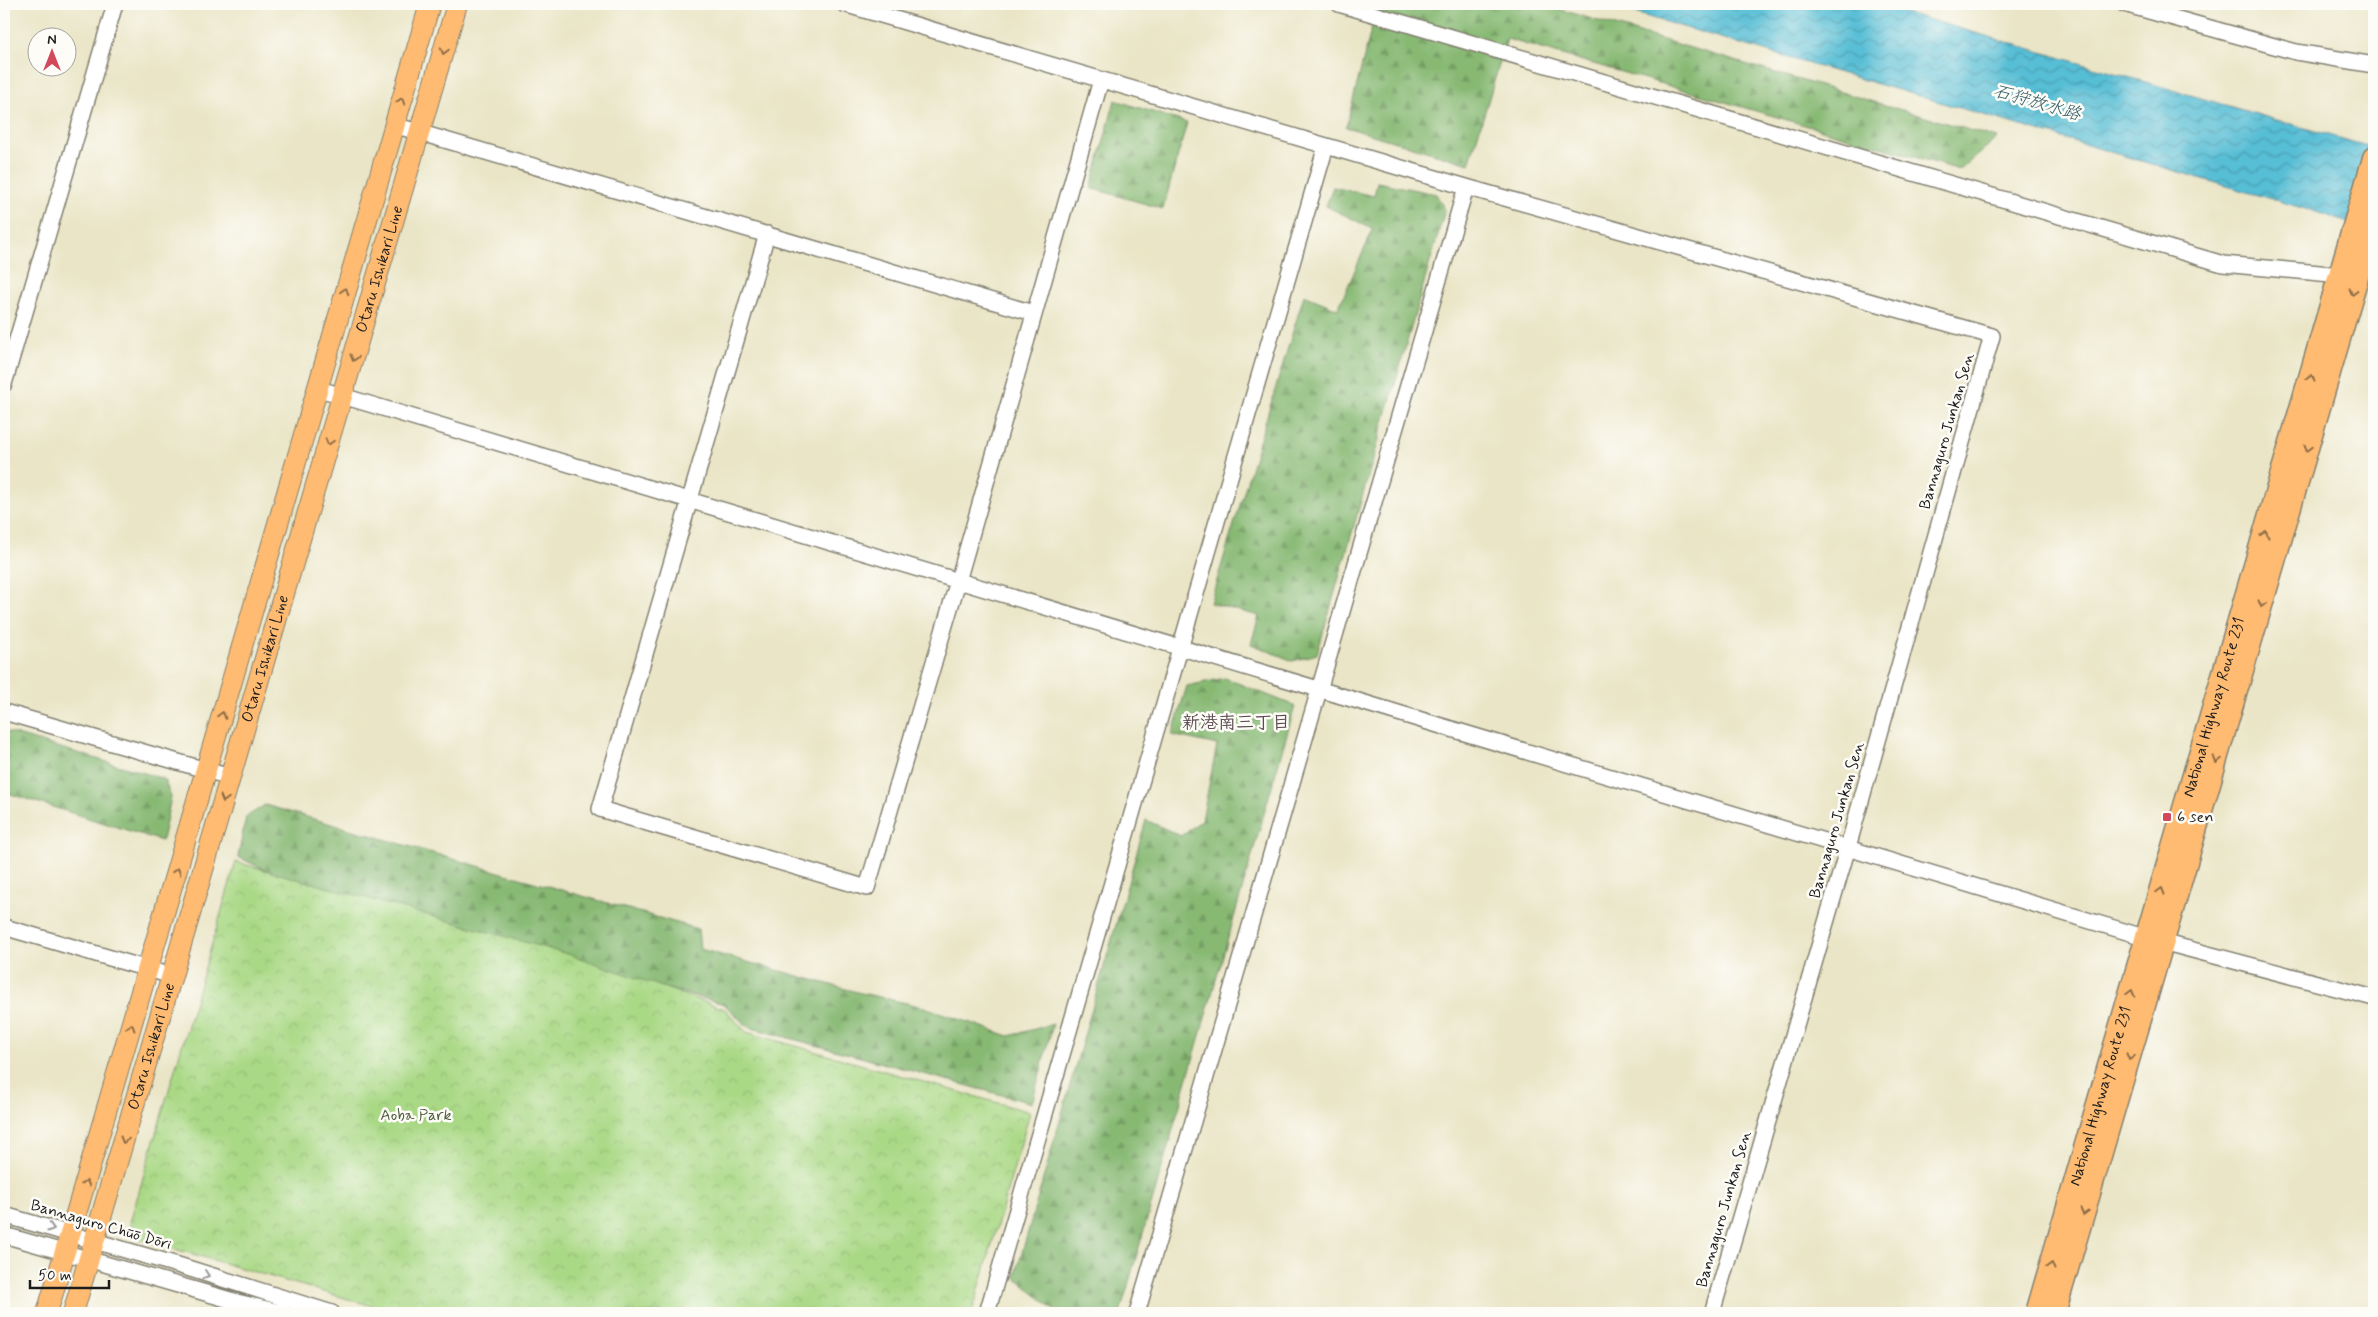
<svg xmlns="http://www.w3.org/2000/svg" width="2378" height="1317" font-family="Mynerve,'Klee One',sans-serif">
<style>
.forest{fill:url(#forest-firs);stroke:#526a48}
.park{fill:url(#park-crowns);stroke:#637a51}
.water{fill:url(#water-waves);stroke:#3a6d78}
.lines{fill:none;stroke-linecap:round;stroke-linejoin:round}
.minor-casing{stroke:#838071;stroke-width:18}
.major-casing{stroke:#838071;stroke-width:22}
.highway-casing{stroke:#838071;stroke-width:25}
.minor{stroke:#fff;stroke-width:15}
.major{stroke:#ffbb71;stroke-width:20}
.highway{stroke:#ffbb71;stroke-width:22}
.oneway{stroke:#8e6c46}
.oneway2{stroke:#999}
.poi-dot{fill:#d1495b;stroke:#fdfcf7;stroke-width:2}
.labels{text-anchor:middle;dominant-baseline:central;stroke-width:5;stroke-linejoin:round;paint-order:stroke}
.street-label{font-size:16px;fill:#1c1c1c;stroke:#fdfcf7}
.poi-label{font-size:16px;fill:#1c1c1c;stroke:#fdfcf7;text-anchor:start}
.park-label{font-size:16px;fill:#4e5e41;stroke:#fdfcf7}
.water-label{font-size:18px;font-style:italic;fill:#345d66;stroke:#fdfcf7}
.neighbourhood-label{font-size:18px;font-weight:bold;fill:#5b4a51;stroke:#fdfcf7}
</style>
<defs>
<pattern id="forest-firs" width="22" height="20" patternUnits="userSpaceOnUse" patternTransform="scale(1.25)"><rect width="22" height="20" fill="#87b973"/><path d="M5 1l3.5 6h-7zM16 11l3.5 6h-7z" fill="#749e63"/></pattern>
<pattern id="park-crowns" width="20" height="18" patternUnits="userSpaceOnUse" patternTransform="scale(1.25)"><rect width="20" height="18" fill="#aad986"/><path d="M2 6a3 3 0 1 1 6 0M12 15a3 3 0 1 1 6 0" fill="none" stroke="#92ba73"/></pattern>
<pattern id="water-waves" width="16" height="10" patternUnits="userSpaceOnUse" patternTransform="scale(1.25)"><rect width="16" height="10" fill="#57bed5"/><path d="M0 5q4-4 8 0t8 0" fill="none" stroke="#479aac"/></pattern>
</defs>
<rect width="100%" height="100%" fill="#fdfcf7"/>
<filter id="ink" filterUnits="userSpaceOnUse"><feTurbulence type="fractalNoise" baseFrequency=".02" numOctaves="2"/><feDisplacementMap in="SourceGraphic" scale="10" xChannelSelector="R" yChannelSelector="G"/><feConvolveMatrix kernelMatrix="1 2 1 2 8 2 1 2 1" color-interpolation-filters="sRGB"/></filter>
<filter id="wash" filterUnits="userSpaceOnUse"><feTurbulence type="fractalNoise" baseFrequency=".0096" numOctaves="4" result="noise"/><feDisplacementMap in="SourceGraphic" scale="20" xChannelSelector="R" yChannelSelector="G"/><feGaussianBlur stdDeviation="1.12" result="paint"/><feColorMatrix in="noise" values="0 0 0 0 0 0 0 0 0 0 0 0 0 0 0 0 0 1.4 0 .05"/><feComposite in="paint" operator="in"/></filter>
<g filter="url(#wash)">
<rect width="100%" height="100%" fill="#eae5c6"/>
<path class="forest" d="M1369,4H1541L1997,138L1960,170L1507,39L1469,164L1346,127L1377,7Z
M1115,100L1187,123L1163,209L1091,188Z
M1377,182L1436,194L1445,210L1317,654L1293,661L1251,644L1259,616L1210,603L1304,295L1338,309L1373,229L1326,206L1333,187L1374,196Z
M1225,678L1295,706L1120,1313H1054L1055,1311L1015,1277L1146,820L1181,836L1202,820L1217,745L1172,735L1187,686Z
M4,731L164,779L171,797L162,841L4,792Z
M265,805L698,929L700,949L857,992L924,1007L1009,1036L1053,1024L1032,1103L748,1027L724,1004L308,890L238,857L246,817Z"/>
<path class="park" d="M236,862L571,955L725,1009L746,1032L1030,1112L972,1313H397L140,1239L130,1222Z"/>
<path class="water" d="M1604,4H1875L2374,148V229Z"/>
</g>
<g filter="url(#ink)">
<g class="lines">
<defs>
<path id="minor" d="M844,4L1466,187L1992,336L1848,847L1712,1313
M1339,4L2223,264L2341,275
M2124,4L2296,52L2374,65
M394,125L1033,313
M767,234L600,809L867,888L958,581L1101,80
M4,384L115,4
M316,388L2147,938L2374,998
M4,712L230,777
M4,927L172,976
M4,1215L181,1266L332,1313
M4,1235L237,1302L283,1313
M987,1313L1326,146
M1137,1313L1466,187"/>
<g id="major">
<path d="M47,1313C175,877 300,440 430,4"/>
<path id="s1" d="M73,1313L457,4"/>
</g>
<g id="highway">
<path id="s2" d="M2037,1313L2374,158"/>
<path d="M2054,1313L2374,219"/>
</g>
</defs>
<use href="#minor" class="minor-casing"/>
<use href="#major" class="major-casing"/>
<use href="#highway" class="highway-casing"/>
<use href="#minor" class="minor"/>
<use href="#major" class="major"/>
<use href="#highway" class="highway"/>
</g>
<defs><path id="oneway-chevron" d="M-2-3.5L2.5 0L-2 3.5" fill="none" stroke-width="1.6" stroke-linecap="round" stroke-linejoin="round" transform="scale(1.25)"/></defs>
<g class="oneway">
<use href="#oneway-chevron" transform="translate(444 51) rotate(106)"/>
<use href="#oneway-chevron" transform="translate(401 101) rotate(-73)"/>
<use href="#oneway-chevron" transform="translate(345 291) rotate(-73)"/>
<use href="#oneway-chevron" transform="translate(2353 292) rotate(106)"/>
<use href="#oneway-chevron" transform="translate(354 358) rotate(106)"/>
<use href="#oneway-chevron" transform="translate(2311 378) rotate(-74)"/>
<use href="#oneway-chevron" transform="translate(329 442) rotate(106)"/>
<use href="#oneway-chevron" transform="translate(2308 448) rotate(106)"/>
<use href="#oneway-chevron" transform="translate(2265 534) rotate(-74)"/>
<use href="#oneway-chevron" transform="translate(2262 604) rotate(106)"/>
<use href="#oneway-chevron" transform="translate(222 715) rotate(-74)"/>
<use href="#oneway-chevron" transform="translate(2217 760) rotate(106)"/>
<use href="#oneway-chevron" transform="translate(224 799) rotate(106)"/>
<use href="#oneway-chevron" transform="translate(177 871) rotate(-74)"/>
<use href="#oneway-chevron" transform="translate(2161 891) rotate(-74)"/>
<use href="#oneway-chevron" transform="translate(2131 993) rotate(-74)"/>
<use href="#oneway-chevron" transform="translate(131 1027) rotate(-74)"/>
<use href="#oneway-chevron" transform="translate(2130 1057) rotate(106)"/>
<use href="#oneway-chevron" transform="translate(124 1140) rotate(106)"/>
<use href="#oneway-chevron" transform="translate(86 1183) rotate(-74)"/>
<use href="#oneway-chevron" transform="translate(2084 1212) rotate(106)"/>
<use href="#oneway-chevron" transform="translate(2051 1266) rotate(-74)"/>
</g>
<g class="oneway2">
<use href="#oneway-chevron" transform="translate(51 1228) rotate(16)"/>
<use href="#oneway-chevron" transform="translate(206 1275) rotate(19)"/>
</g>
</g>
<rect class="poi-dot" x="2162" y="812" width="10" height="10" rx="2.5"/>
<g class="labels">
<g class="street-label">
<text stroke="none"><textPath href="#s1" startOffset="1088">Otaru Ishikari Line</textPath></text>
<text transform="translate(1947 431) rotate(-74)">Bannaguro Junkan Sen</text>
<text stroke="none"><textPath href="#s1" startOffset="682">Otaru Ishikari Line</textPath></text>
<text stroke="none"><textPath href="#s2" startOffset="631">National Highway Route 231</textPath></text>
<text transform="translate(1837 820) rotate(-74)">Bannaguro Junkan Sen</text>
<text stroke="none"><textPath href="#s1" startOffset="278">Otaru Ishikari Line</textPath></text>
<text stroke="none"><textPath href="#s2" startOffset="226">National Highway Route 231</textPath></text>
<text transform="translate(1724 1209) rotate(-74)">Bannaguro Junkan Sen</text>
<text transform="translate(101 1225) rotate(16)">Bannaguro Chūō Dōri</text>
</g>
<g class="poi-label">
<text x="2177" y="817">6 sen</text>
</g>
<g class="park-label">
<text x="416" y="1115">Aoba Park</text>
</g>
<g class="water-label">
<text transform="translate(2037 103) rotate(16)">石狩放水路</text>
</g>
<g class="neighbourhood-label">
<text x="1236" y="723">新港南三丁目</text>
</g>
</g>
<rect width="2378" height="1317" fill="none" stroke="#fdfcf7" stroke-width="20"/>
<g transform="translate(52 52)"><circle r="24" fill="#fdfcf7" stroke="#a3a29f"/>
<path d="M0-4L9 19L0 12L-9 19Z" fill="#d1495b"/>
<text y="-8" font-size="14" font-weight="bold" text-anchor="middle" fill="#1c1c1c">N</text>
</g>
<path d="M30 1280v8h79v-8" fill="none" stroke="#1c1c1c" stroke-width="2.5"/>
<text x="38" y="1280" font-size="15" fill="#1c1c1c" stroke="#fdfcf7" stroke-width="4" paint-order="stroke">50 m</text>
</svg>
